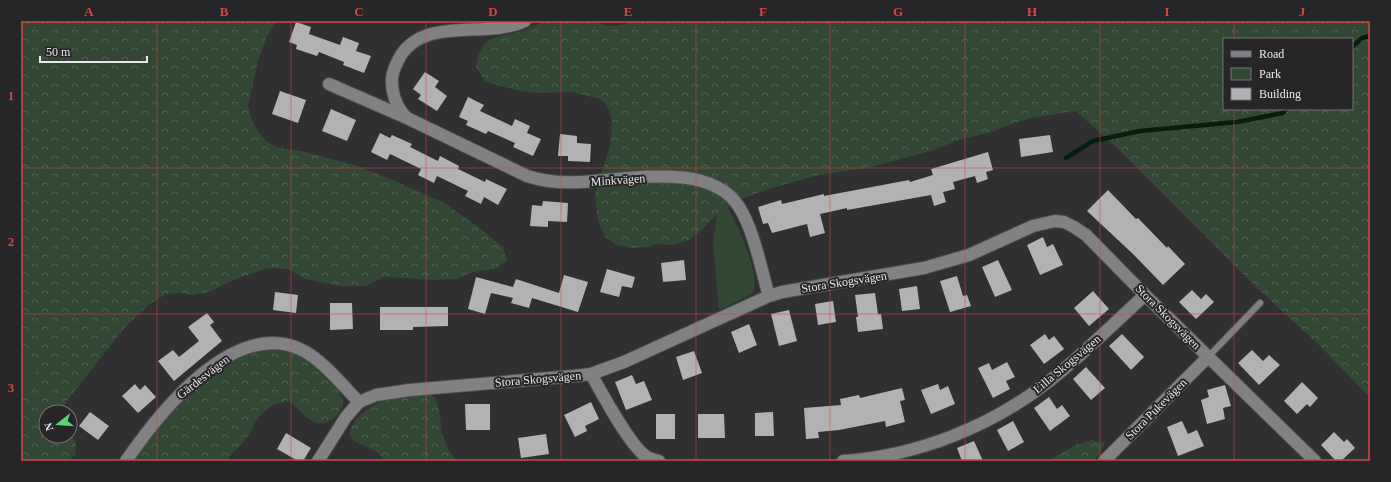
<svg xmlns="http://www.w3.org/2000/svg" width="1391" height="482" font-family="Georgia,serif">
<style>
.green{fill:#324734}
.forest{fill:url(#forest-crowns);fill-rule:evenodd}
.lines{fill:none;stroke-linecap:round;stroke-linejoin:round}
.stream{stroke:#081e0c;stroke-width:4.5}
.building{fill:#b2b2b5}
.service-casing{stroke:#4e4e50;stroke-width:8}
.minor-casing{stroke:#4e4e50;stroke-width:14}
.service{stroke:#818184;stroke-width:6}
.minor{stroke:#818184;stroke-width:12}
.grid{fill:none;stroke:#d94545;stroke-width:1;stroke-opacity:0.55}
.labels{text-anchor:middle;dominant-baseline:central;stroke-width:4;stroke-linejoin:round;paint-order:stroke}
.street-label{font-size:12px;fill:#e9e9eb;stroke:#262528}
.neatline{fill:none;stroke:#d94545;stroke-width:1.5}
.grid-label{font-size:13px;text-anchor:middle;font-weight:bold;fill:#d94545}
</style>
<defs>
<pattern id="forest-crowns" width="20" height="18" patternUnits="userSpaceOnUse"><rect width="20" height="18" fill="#324734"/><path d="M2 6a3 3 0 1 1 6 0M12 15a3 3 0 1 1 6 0" fill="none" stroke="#506252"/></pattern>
</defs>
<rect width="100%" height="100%" fill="#302f32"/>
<path class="green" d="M728,208C737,223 763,279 752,294L719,310L713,243L717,214Z
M21,353L41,379L29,391L21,396Z"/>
<path class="forest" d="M21,21H277L267,36L258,61L248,106L252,121L260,134L267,142L280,148L301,151L355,165L398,182L446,204L481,229L503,247L507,261L495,269L473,272L457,279L434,280L384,277L365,286H339L305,279L288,269L268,268L231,281L209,292L192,295L181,293L166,294L151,303L126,326L66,402L62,412H46V436H70V433L76,444L75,455L67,461H21V396L29,391L41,379L21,353Z
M545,21H595C608,29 620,26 634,21H1370V398L1320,346L1257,288L1119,150L1076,111L1032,118L1014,123L991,132L956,141L931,151L871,167L814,176L763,191L744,198L717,214L704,228L689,240L673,245L658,244L647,247L632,248L617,245L605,237L598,221L595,194L610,146L612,121L607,105L600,99L571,92L534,93L515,90L497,85L485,81L476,67C481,33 496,39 522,31C530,28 537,24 545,21ZM1224,39H1352V109H1224Z
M262,350C277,350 288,351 302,356C313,361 341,388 343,401C344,407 338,415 333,419C329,422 324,424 318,423C307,421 298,408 289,401C275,402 264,410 256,421C252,427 250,435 245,440C239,448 232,452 227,461H134L153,431L181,401L218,368L240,356Z
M426,392L435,397L439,409L442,434L449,451L458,461H385L377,452L354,441L349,434C358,402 397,396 426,392Z
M1092,440L1105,443L1098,456L1093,461H1048L1075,445Z"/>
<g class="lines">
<path class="stream" d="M1352,47L1362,38L1370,36
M1066,158L1093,141L1140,131L1237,122L1283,113L1286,109"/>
</g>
<path class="building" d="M296,22L311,27L309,34L340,45L343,37L359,43L356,51L371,56L364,73L343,65L344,62L319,52L317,56L296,49L297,45L289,42Z
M425,72L439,81L435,87L447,96L437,111L418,99L421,95L413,89Z
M280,91L306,100L298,123L272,114Z
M468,97L484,105L480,111L512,126L515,119L530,126L527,133L541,139L533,156L513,147L515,143L488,131L486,134L466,125L468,121L459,117Z
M331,109L356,120L347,141L322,131Z
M380,133L390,138L392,135L412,144L410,147L438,161L440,156L459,166L458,169L485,182L486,179L507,189L498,205L484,197L481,204L465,196L468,191L437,176L434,183L418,175L421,169L390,154L387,160L371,152Z
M560,134L577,136V143L591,144L590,162L568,161V156H558Z
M1050,135L1053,152L1021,157L1019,139Z
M988,152L993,170L986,172L988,179L977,183L975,176L953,182L955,189L943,192L946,202L934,206L931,195L847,210V208L820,214L825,233L810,237L807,224L772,233L768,223L763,224L758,207L781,200L782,204L824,194V196L909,180L910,182L933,175L931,169Z
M1108,190L1136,219L1138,218L1167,248L1168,246L1185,264L1163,285L1134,255L1087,211Z
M543,201L568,203L567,222L548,221V227L530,226L532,205L542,206Z
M1043,237L1047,247L1053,244L1063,265L1040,275L1027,245Z
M684,260L686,280L663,282L661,263Z
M998,260L1012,290L995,297L982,267Z
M607,269L635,277L632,288L622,286L619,297L600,292Z
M564,275L588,282L578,312L532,298L529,308L511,303L513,298L491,293L485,314L468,309L476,277L513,287L516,279L559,293Z
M957,276L963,296L967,295L971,306L950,312L940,281Z
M917,286L920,309L902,311L899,289Z
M1192,290L1201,299L1206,294L1214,302L1196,319L1179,302Z
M1093,291L1109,309L1089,326L1074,308Z
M275,292L298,295L296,313L273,310Z
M875,293L878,314H881L883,329L858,332L856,317H858L855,295Z
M833,301L836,322L818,325L815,304Z
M330,303H352L353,329L330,330Z
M380,307H448V326L413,327V330H380Z
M789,310L797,341L779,346L771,314Z
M207,313L214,322L210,325L222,341L174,381L158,361L173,350L179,357L199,341L188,327Z
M749,324L757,345L739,353L731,332Z
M1045,334L1049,340L1054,336L1064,349L1044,364L1030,345Z
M1122,334L1144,357L1131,370L1109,346Z
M1252,350L1263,361L1269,355L1280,365L1259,385L1238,363Z
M694,351L702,373L683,380L676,357Z
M1007,362L1015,377L1006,381L1010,389L993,398L978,368L989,363L992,370Z
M1086,367L1105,388L1091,400L1073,379Z
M632,375L636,384L644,381L652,400L626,410L615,382Z
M1302,382L1318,398L1310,407L1307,404L1297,414L1284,401Z
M135,384L140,390L145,385L156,397L138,413L122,396Z
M938,384L940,390L948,386L955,404L931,414L921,390Z
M1225,385L1231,406L1223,408L1225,419L1207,424L1201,400L1209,397L1207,390Z
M902,388L905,400L900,401L905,422L886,427L885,421L839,430L818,432L819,438L806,439L804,408L841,405L840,399L859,395L860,398Z
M1049,397L1057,409L1062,405L1070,416L1050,431L1034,408Z
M591,402L599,419L585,426L587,431L575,437L564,415Z
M465,404H490V430H466Z
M90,412L109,426L98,440L79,426Z
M773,412L774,436H755V413Z
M656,414H675V439H656Z
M698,414H724L725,438H698Z
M1013,421L1024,442L1008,451L997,430Z
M1182,421L1188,434L1197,430L1204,446L1178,456L1167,427Z
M1334,432L1344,442L1347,439L1355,448L1341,461H1336L1321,445Z
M286,433L311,448L303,461H298L277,449Z
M546,434L549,454L521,458L518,438Z
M974,441L983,461H962L957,448Z"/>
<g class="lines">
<defs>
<path id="service" d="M1208,357L1260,303"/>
<path id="minor" d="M329,84L407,118L527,176C545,182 563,183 581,182C626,180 711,161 739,207C754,230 761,269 769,296
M406,117C396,107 391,92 392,78C393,70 397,62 401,55C427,16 487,39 525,21
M591,374C602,393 630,447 647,457C650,459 655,460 659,461
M126,461C159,413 232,319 300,349C322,359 342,385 359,402
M318,461L346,417L359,402L376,395L410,390L574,376L591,374L624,362L769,296L782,292L924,268L969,255L1033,226L1055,221L1064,222L1074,227L1086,235L1145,295L1315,461
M843,461C917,456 990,427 1048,382C1082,356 1113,324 1145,295
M1104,461L1208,357"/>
</defs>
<use href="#service" class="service-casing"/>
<use href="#minor" class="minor-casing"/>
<use href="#service" class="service"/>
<use href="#minor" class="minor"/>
</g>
<path class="grid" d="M157,21V461M291,21V461M426,21V461M561,21V461M696,21V461M830,21V461M965,21V461M1100,21V461M1234,21V39M1234,109V461M21,168H1370M21,314H1370"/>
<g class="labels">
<g class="street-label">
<text transform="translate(618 180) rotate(-4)">Minkvägen</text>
<text transform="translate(844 282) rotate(-9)">Stora Skogsvägen</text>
<text transform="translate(1168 317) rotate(45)">Stora Skogsvägen</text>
<text transform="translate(1067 364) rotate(-40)">Lilla Skogsvägen</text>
<text transform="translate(203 377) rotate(-38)">Gärdesvägen</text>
<text transform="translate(538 379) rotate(-5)">Stora Skogsvägen</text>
<text transform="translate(1156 409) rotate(-45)">Stora Pukevägen</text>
</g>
</g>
<rect width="1391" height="482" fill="none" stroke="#262528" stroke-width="44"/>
<rect x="1223" y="38" width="130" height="72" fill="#262528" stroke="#747376"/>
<rect x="1231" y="51" width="20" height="6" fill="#818184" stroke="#747376"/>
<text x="1259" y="58" font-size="12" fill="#e9e9eb">Road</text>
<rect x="1231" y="68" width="20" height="12" fill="#324734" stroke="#747376"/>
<text x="1259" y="78" font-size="12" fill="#e9e9eb">Park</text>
<rect x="1231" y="88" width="20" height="12" fill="#b2b2b5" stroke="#747376"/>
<text x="1259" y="98" font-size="12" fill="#e9e9eb">Building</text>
<g transform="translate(58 424) rotate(253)"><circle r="19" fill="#262528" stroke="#747376"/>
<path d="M0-3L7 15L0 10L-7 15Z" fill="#56d671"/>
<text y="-6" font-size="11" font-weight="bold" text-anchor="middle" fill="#e9e9eb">N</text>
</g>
<path d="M40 56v6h107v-6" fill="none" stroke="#e9e9eb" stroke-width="2"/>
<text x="46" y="56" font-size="12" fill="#e9e9eb" stroke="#262528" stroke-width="3" paint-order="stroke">50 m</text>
<rect x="22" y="22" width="1347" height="438" class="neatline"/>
<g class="grid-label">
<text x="89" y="16">A</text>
<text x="224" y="16">B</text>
<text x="359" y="16">C</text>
<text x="493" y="16">D</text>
<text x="628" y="16">E</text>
<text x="763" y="16">F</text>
<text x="898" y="16">G</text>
<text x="1032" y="16">H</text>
<text x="1167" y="16">I</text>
<text x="1302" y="16">J</text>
<text x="11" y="100">1</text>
<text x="11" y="246">2</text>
<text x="11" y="392">3</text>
</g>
</svg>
